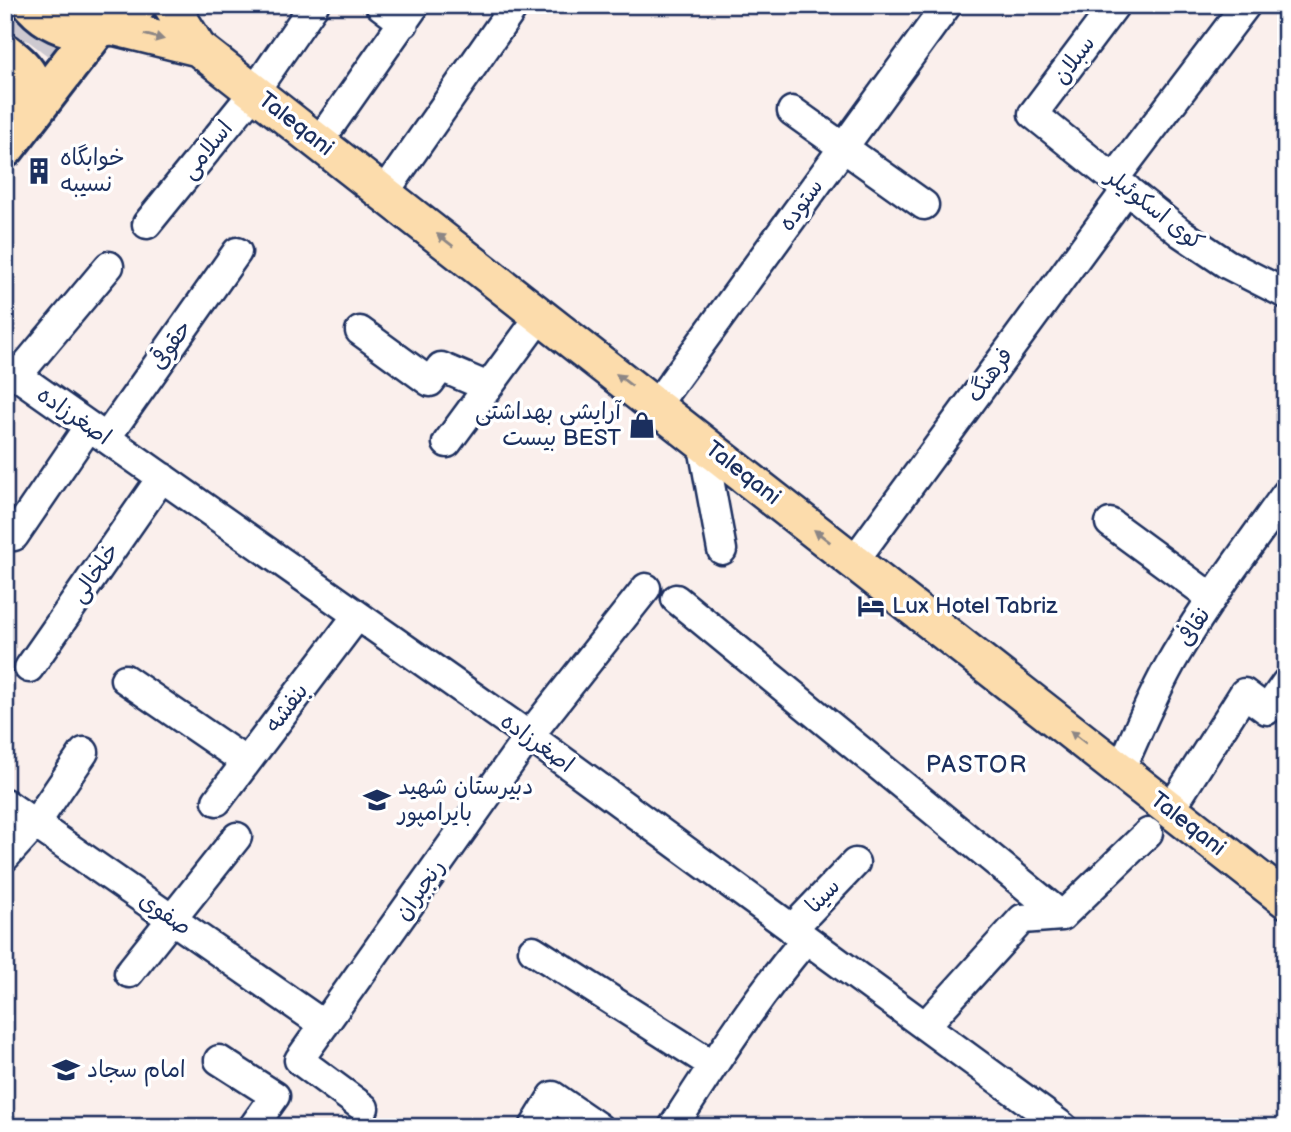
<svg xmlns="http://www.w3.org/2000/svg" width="1291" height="1132" font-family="'Balsamiq Sans','Playpen Sans Arabic',sans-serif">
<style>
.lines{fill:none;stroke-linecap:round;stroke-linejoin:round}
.highway-tunnel{stroke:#cdc9d0;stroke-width:38;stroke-dasharray:38 19;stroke-linecap:butt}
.minor-casing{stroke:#1b2f5e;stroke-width:33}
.major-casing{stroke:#1b2f5e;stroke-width:40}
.highway-casing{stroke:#1b2f5e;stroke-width:44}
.minor{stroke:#fff;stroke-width:28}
.major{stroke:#fcdcac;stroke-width:35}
.highway{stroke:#fcdcac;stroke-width:38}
.oneway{fill:#8c8685}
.labels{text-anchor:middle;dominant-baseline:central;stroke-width:7;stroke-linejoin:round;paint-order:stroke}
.street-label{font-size:23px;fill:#1b2f5e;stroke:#fff}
.poi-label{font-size:23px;fill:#1b2f5e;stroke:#fff;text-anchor:start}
.neighbourhood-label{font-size:24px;letter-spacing:2px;fill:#1b2f5e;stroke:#fff}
</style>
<rect width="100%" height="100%" fill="#faefec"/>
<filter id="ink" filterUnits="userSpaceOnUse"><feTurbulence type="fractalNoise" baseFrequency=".0143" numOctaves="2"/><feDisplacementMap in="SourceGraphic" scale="14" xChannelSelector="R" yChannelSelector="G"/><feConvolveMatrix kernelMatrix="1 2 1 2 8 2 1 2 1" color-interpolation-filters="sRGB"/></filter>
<g filter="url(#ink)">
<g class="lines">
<path class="highway-tunnel" d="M5,37L30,5
M5,95L73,5"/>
<defs>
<path id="minor" d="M380,5L404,23
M1115,5L1033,114L1181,233L1227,264L1286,294
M792,111L924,205
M330,126L415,5
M1114,179L1246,5
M384,193L515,5
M147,224L254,92L314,5
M360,331L430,382L441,367L488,387
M5,367L529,736L1063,1127
M17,376L109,266
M656,405L947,5
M106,438L237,252
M702,441L722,550
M447,443L541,315
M1110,523L1212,598
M14,536L89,426
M854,561L1127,189
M676,599L1062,916
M29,668L162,477
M125,679L246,762
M1120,771C1138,731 1154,691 1176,654C1209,599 1248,547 1286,494
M217,801L357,616
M5,803L324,1025
M1170,810L1244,693L1267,710L1286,683
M5,857L35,824L84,752
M792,929L855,863
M533,950L713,1065
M129,973L237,837
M925,1026L1022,919L1062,916L1148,833
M219,1060L275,1096L253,1127
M364,1108L299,1060L529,736L646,588
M534,1127L553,1096L598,1127
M673,1127C715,1062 756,998 806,939"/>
<path id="major" d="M171,5L198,48L1286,900
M109,26L198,48"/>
<path id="highway" d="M33,5C61,36 109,39 136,5
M5,53C31,73 34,81 32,113
M5,148L97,29"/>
</defs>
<use href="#minor" class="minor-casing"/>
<use href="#major" class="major-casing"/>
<use href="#highway" class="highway-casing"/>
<use href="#minor" class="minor"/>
<use href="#major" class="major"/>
<use href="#highway" class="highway"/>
</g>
<defs><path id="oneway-solid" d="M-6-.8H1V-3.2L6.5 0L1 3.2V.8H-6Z" transform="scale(1.75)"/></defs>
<g class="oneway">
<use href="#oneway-solid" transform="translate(154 37) rotate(14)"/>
<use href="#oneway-solid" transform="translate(445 240) rotate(-142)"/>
<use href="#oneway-solid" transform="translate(624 380) rotate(-142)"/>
<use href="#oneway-solid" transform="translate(822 536) rotate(-142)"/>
<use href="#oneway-solid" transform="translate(1078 737) rotate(-142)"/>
</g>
</g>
<defs>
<symbol id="building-bare" viewBox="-9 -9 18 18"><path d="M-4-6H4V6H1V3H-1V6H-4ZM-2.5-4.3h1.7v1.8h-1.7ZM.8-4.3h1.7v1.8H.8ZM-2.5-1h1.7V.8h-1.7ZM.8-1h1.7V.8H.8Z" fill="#1b2f5e" stroke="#fff" stroke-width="2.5" paint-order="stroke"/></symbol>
<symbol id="shop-bare" viewBox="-9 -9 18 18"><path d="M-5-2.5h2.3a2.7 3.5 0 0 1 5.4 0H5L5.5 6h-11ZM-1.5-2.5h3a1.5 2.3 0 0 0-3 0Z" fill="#1b2f5e" stroke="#fff" stroke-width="2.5" paint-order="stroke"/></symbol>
<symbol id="hotel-bare" viewBox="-9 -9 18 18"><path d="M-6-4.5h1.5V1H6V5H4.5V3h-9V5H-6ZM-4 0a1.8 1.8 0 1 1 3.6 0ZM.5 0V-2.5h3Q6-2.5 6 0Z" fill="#1b2f5e" stroke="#fff" stroke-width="2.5" paint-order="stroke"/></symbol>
<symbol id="school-bare" viewBox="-9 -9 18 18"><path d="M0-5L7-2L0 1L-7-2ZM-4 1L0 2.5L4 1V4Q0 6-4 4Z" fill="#1b2f5e" stroke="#fff" stroke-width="2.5" paint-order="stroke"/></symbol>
</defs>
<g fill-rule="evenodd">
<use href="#building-bare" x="20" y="152" width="38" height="38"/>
<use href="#shop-bare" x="623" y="406" width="38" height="38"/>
<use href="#hotel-bare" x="852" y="587" width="38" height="38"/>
<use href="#school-bare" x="358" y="781" width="38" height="38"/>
<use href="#school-bare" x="47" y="1051" width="38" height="38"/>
</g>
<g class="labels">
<g class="street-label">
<text transform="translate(1074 60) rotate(-53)">سبلان</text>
<text transform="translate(296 124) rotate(38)">Taleqani</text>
<text transform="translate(207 150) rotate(-51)">اسلامی</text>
<text transform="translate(801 205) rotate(-54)">ستوده</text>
<text transform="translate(1155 210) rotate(38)">کوی اسکوئیلر</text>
<text transform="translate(171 345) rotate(-55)">حقوقی</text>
<text transform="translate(990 375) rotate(-54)">فرهنگ</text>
<text transform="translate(74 416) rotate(35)">اصغرزاده</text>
<text transform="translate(743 473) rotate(38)">Taleqani</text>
<text transform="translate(95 573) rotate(-55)">خلخالی</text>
<text transform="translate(1194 627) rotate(-57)">نقافی</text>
<text transform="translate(287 708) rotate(-53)">بنفشه</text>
<text transform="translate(537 743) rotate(36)">اصغرزاده</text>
<text transform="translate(1188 824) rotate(38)">Taleqani</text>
<text transform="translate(420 890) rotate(-55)">رنجبران</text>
<text transform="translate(823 896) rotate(-46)">سینا</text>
<text transform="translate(165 914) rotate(35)">صفوی</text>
</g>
<g class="poi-label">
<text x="60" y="158">خوابگاه<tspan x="60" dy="26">نسیبه</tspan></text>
<text x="621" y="412" text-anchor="end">آرایشی بهداشتی<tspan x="621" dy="26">بیست BEST</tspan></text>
<text x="892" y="606">Lux Hotel Tabriz</text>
<text x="398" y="787">دبیرستان شهید<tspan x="398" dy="26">بایرامپور</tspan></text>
<text x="87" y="1070">امام سجاد</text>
</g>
<g class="neighbourhood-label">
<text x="977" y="764">PASTOR</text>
</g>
</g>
<rect width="1291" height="1132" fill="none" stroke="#fff" stroke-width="28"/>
<rect x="14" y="14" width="1263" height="1104" fill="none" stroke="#1b2f5e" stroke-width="2.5" filter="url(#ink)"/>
</svg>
